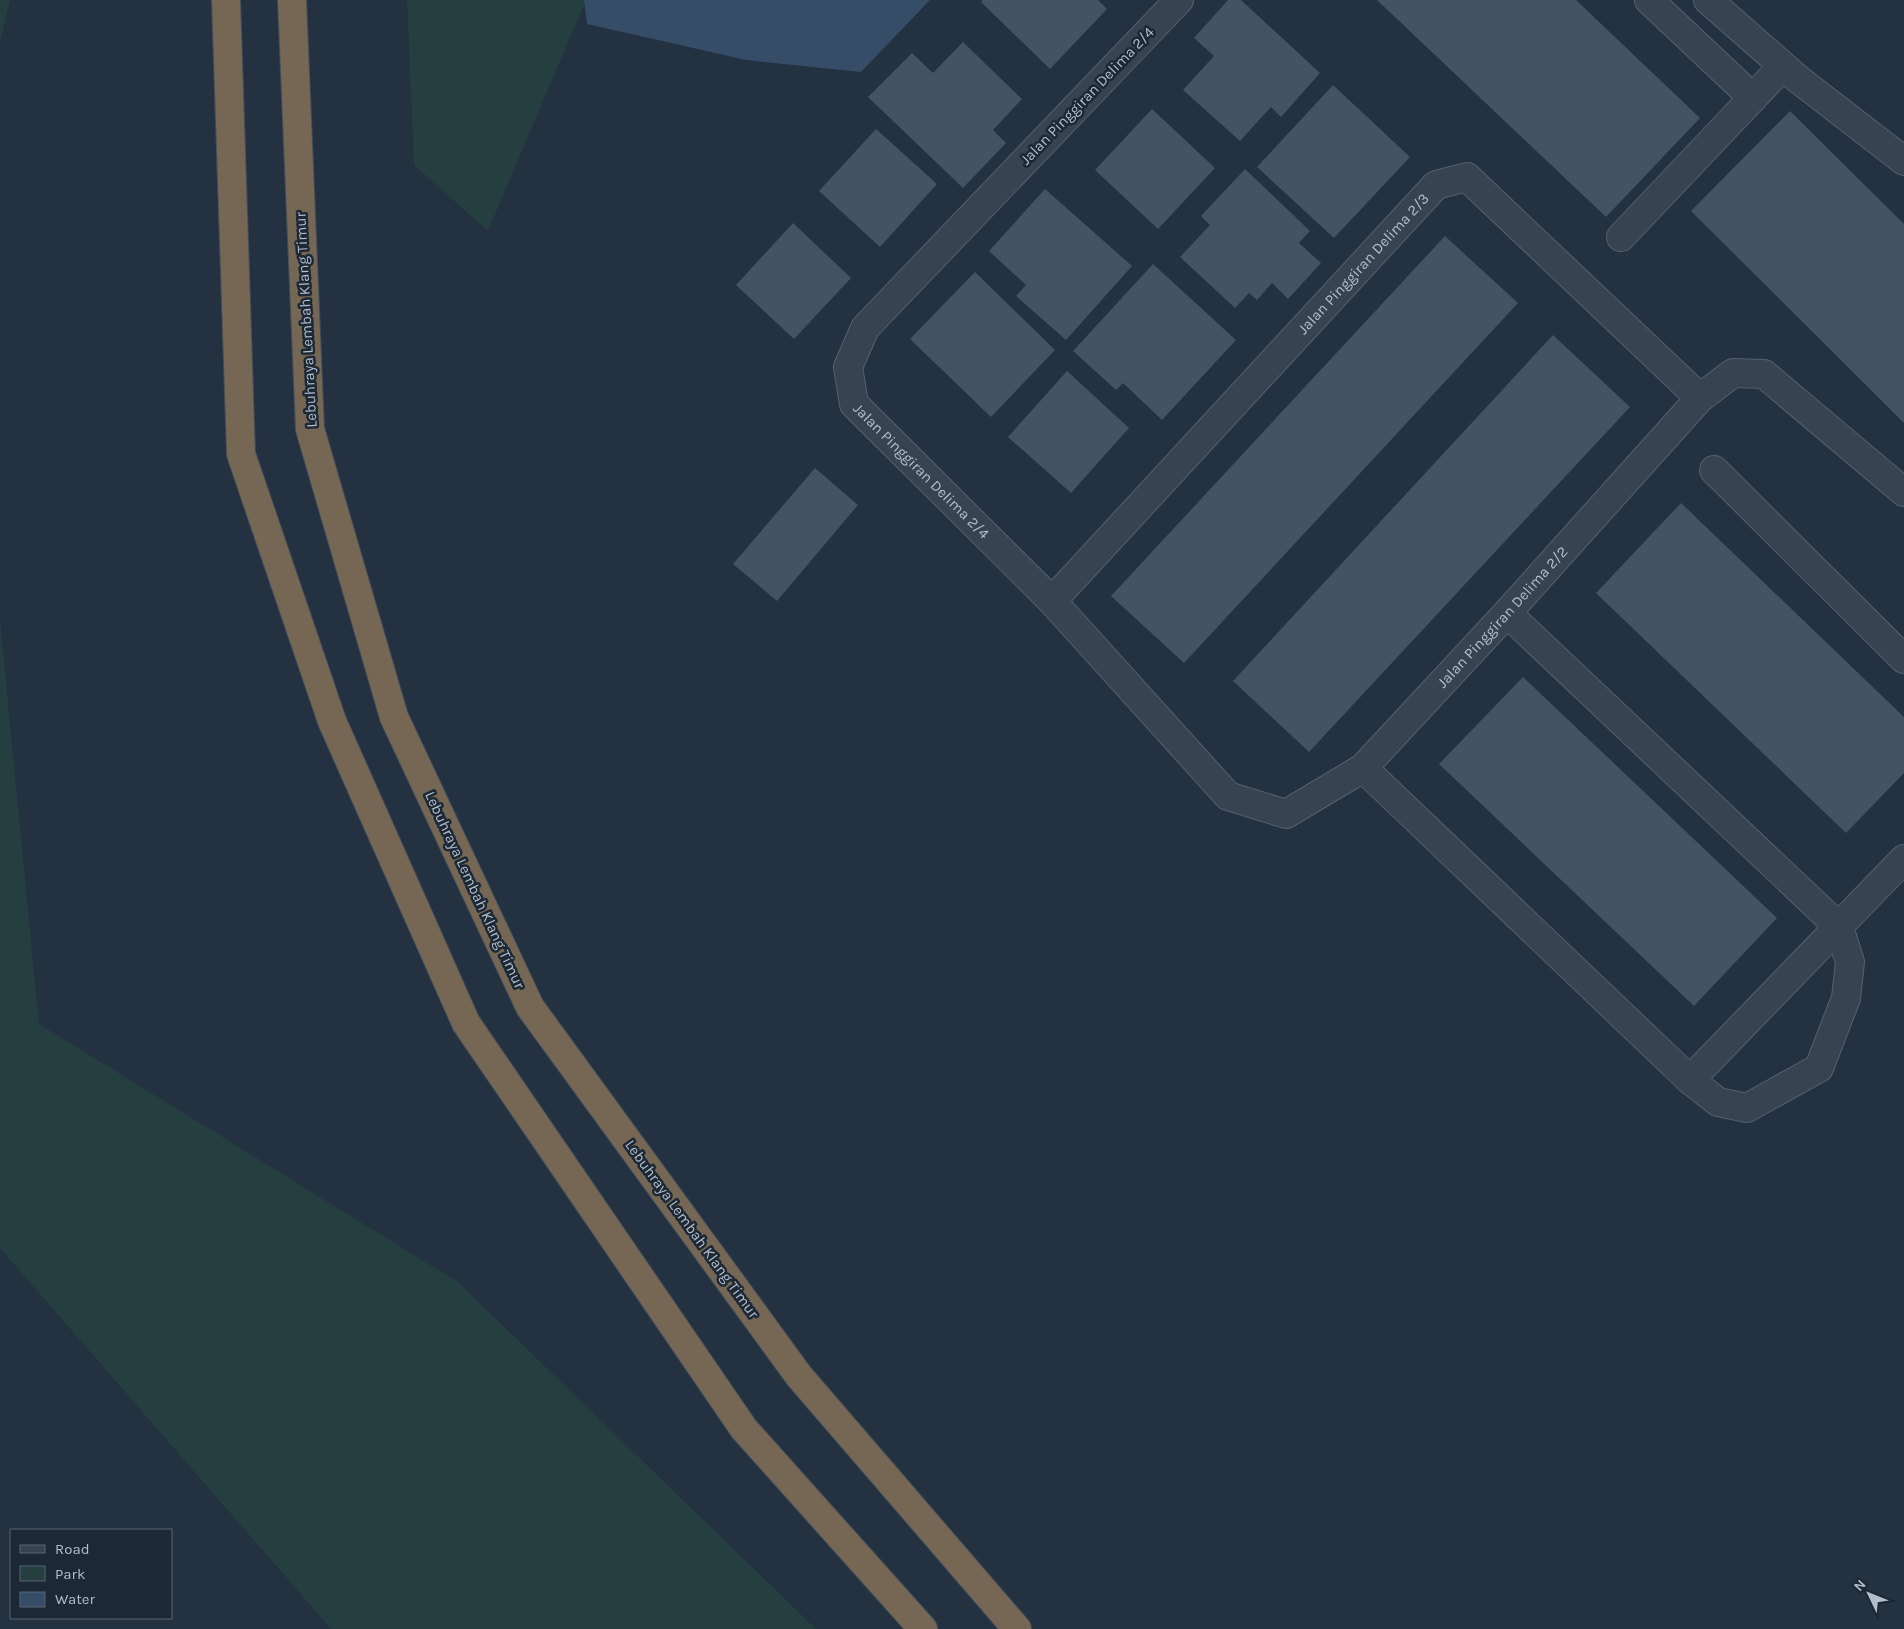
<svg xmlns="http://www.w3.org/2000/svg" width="1904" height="1629" font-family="Karla,sans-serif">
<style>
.green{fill:#253f41}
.water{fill:#364d68}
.building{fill:#445364}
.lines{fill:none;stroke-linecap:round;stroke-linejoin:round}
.minor-casing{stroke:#55616e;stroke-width:30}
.highway-casing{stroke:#424e5b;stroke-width:30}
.minor{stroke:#374350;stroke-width:28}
.highway{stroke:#766754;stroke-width:28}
.labels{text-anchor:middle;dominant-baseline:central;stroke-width:5;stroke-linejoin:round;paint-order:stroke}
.street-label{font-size:15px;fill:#b4becb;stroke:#1c2835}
</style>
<rect width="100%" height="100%" fill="#233140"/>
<path class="green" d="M0,0H10L0,44Z
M407,0H586L488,231L414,165Z
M0,620L39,1024L458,1282L816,1629H331L0,1248Z"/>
<path class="water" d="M584,0H930L861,72L746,60L587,24Z"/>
<path class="building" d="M983,0H1098L1107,9L1050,69L981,2Z
M1228,0H1241L1320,73L1281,117L1271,107L1240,141L1183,90L1214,56L1194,38Z
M1377,0H1576L1700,118L1606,217Z
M963,42L1022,99L993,130L1006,143L963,188L868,97L912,53L933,73Z
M1333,85L1410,157L1334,238L1257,167Z
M1152,109L1215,168L1158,229L1095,170Z
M1790,111L1904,224V423L1691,211Z
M876,129L937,184L880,247L819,191Z
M1245,169L1310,231L1299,243L1321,263L1288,299L1272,283L1257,300L1249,293L1235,308L1180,257L1210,225L1201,216Z
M1045,189L1132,266L1066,340L1016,296L1026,285L989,251Z
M793,223L851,278L794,339L736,285Z
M1445,236L1518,303L1184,663L1111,596Z
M1153,264L1236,340L1162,420L1123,383L1116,390L1073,351Z
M975,272L1055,350L991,417L910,339Z
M1553,335L1630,407L1309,752L1233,681Z
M1067,371L1129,428L1071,493L1008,437Z
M815,468L858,505L777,601L733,564Z
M1681,503L1904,717V773L1846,833L1596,593Z
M1523,677L1777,918L1694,1006L1439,764Z"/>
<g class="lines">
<defs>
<g id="minor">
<path id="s1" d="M1179,0L865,328L848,367L854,404L1052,601L1228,796L1286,814L1363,768L1507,613L1700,398L1733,373L1764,374L1904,492"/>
<path d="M1649,0L1753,98"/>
<path d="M1708,0L1798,79L1904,161"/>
<path d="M1621,237L1783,66"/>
<path d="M1714,470L1904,659"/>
<path id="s2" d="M1052,601L1436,185L1467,177L1700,398"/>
<path d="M1363,768L1690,1080L1718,1102L1747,1108L1819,1068L1846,998L1850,962L1839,927L1507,613"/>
<path d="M1690,1080L1904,859"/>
</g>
<path id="highway" d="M226,0L241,454L332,721L466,1023L744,1429L923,1629
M292,0L310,429L394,717L530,1007L799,1376L1017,1629"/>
</defs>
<use href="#minor" class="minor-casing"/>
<use href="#highway" class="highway-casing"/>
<use href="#minor" class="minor"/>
<use href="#highway" class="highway"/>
</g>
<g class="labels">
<g class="street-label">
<text transform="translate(1087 96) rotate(-46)">Jalan Pinggiran Delima 2/4</text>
<text stroke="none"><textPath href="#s2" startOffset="459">Jalan Pinggiran Delima 2/3</textPath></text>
<text transform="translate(306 320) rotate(-93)">Lebuhraya Lembah Klang Timur</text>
<text stroke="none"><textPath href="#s1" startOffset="629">Jalan Pinggiran Delima 2/4</textPath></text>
<text stroke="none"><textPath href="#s1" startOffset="1432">Jalan Pinggiran Delima 2/2</textPath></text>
<text transform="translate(475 890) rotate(65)">Lebuhraya Lembah Klang Timur</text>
<text transform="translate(692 1229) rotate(54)">Lebuhraya Lembah Klang Timur</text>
</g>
</g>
<rect x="10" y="1529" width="162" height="90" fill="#1c2835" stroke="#596471"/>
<rect x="20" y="1545" width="25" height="8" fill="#374350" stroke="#596471"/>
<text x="55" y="1554" font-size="15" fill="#b4becb">Road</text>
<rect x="20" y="1566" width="25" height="15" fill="#253f41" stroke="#596471"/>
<text x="55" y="1579" font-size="15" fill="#b4becb">Park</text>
<rect x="20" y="1592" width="25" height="15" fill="#364d68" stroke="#596471"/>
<text x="55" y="1604" font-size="15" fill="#b4becb">Water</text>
<g transform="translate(1869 1594) rotate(313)" stroke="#1c2835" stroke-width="4" paint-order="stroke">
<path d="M0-4L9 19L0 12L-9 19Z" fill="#b4becb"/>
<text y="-8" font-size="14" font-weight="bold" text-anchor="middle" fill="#b4becb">N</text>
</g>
</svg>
